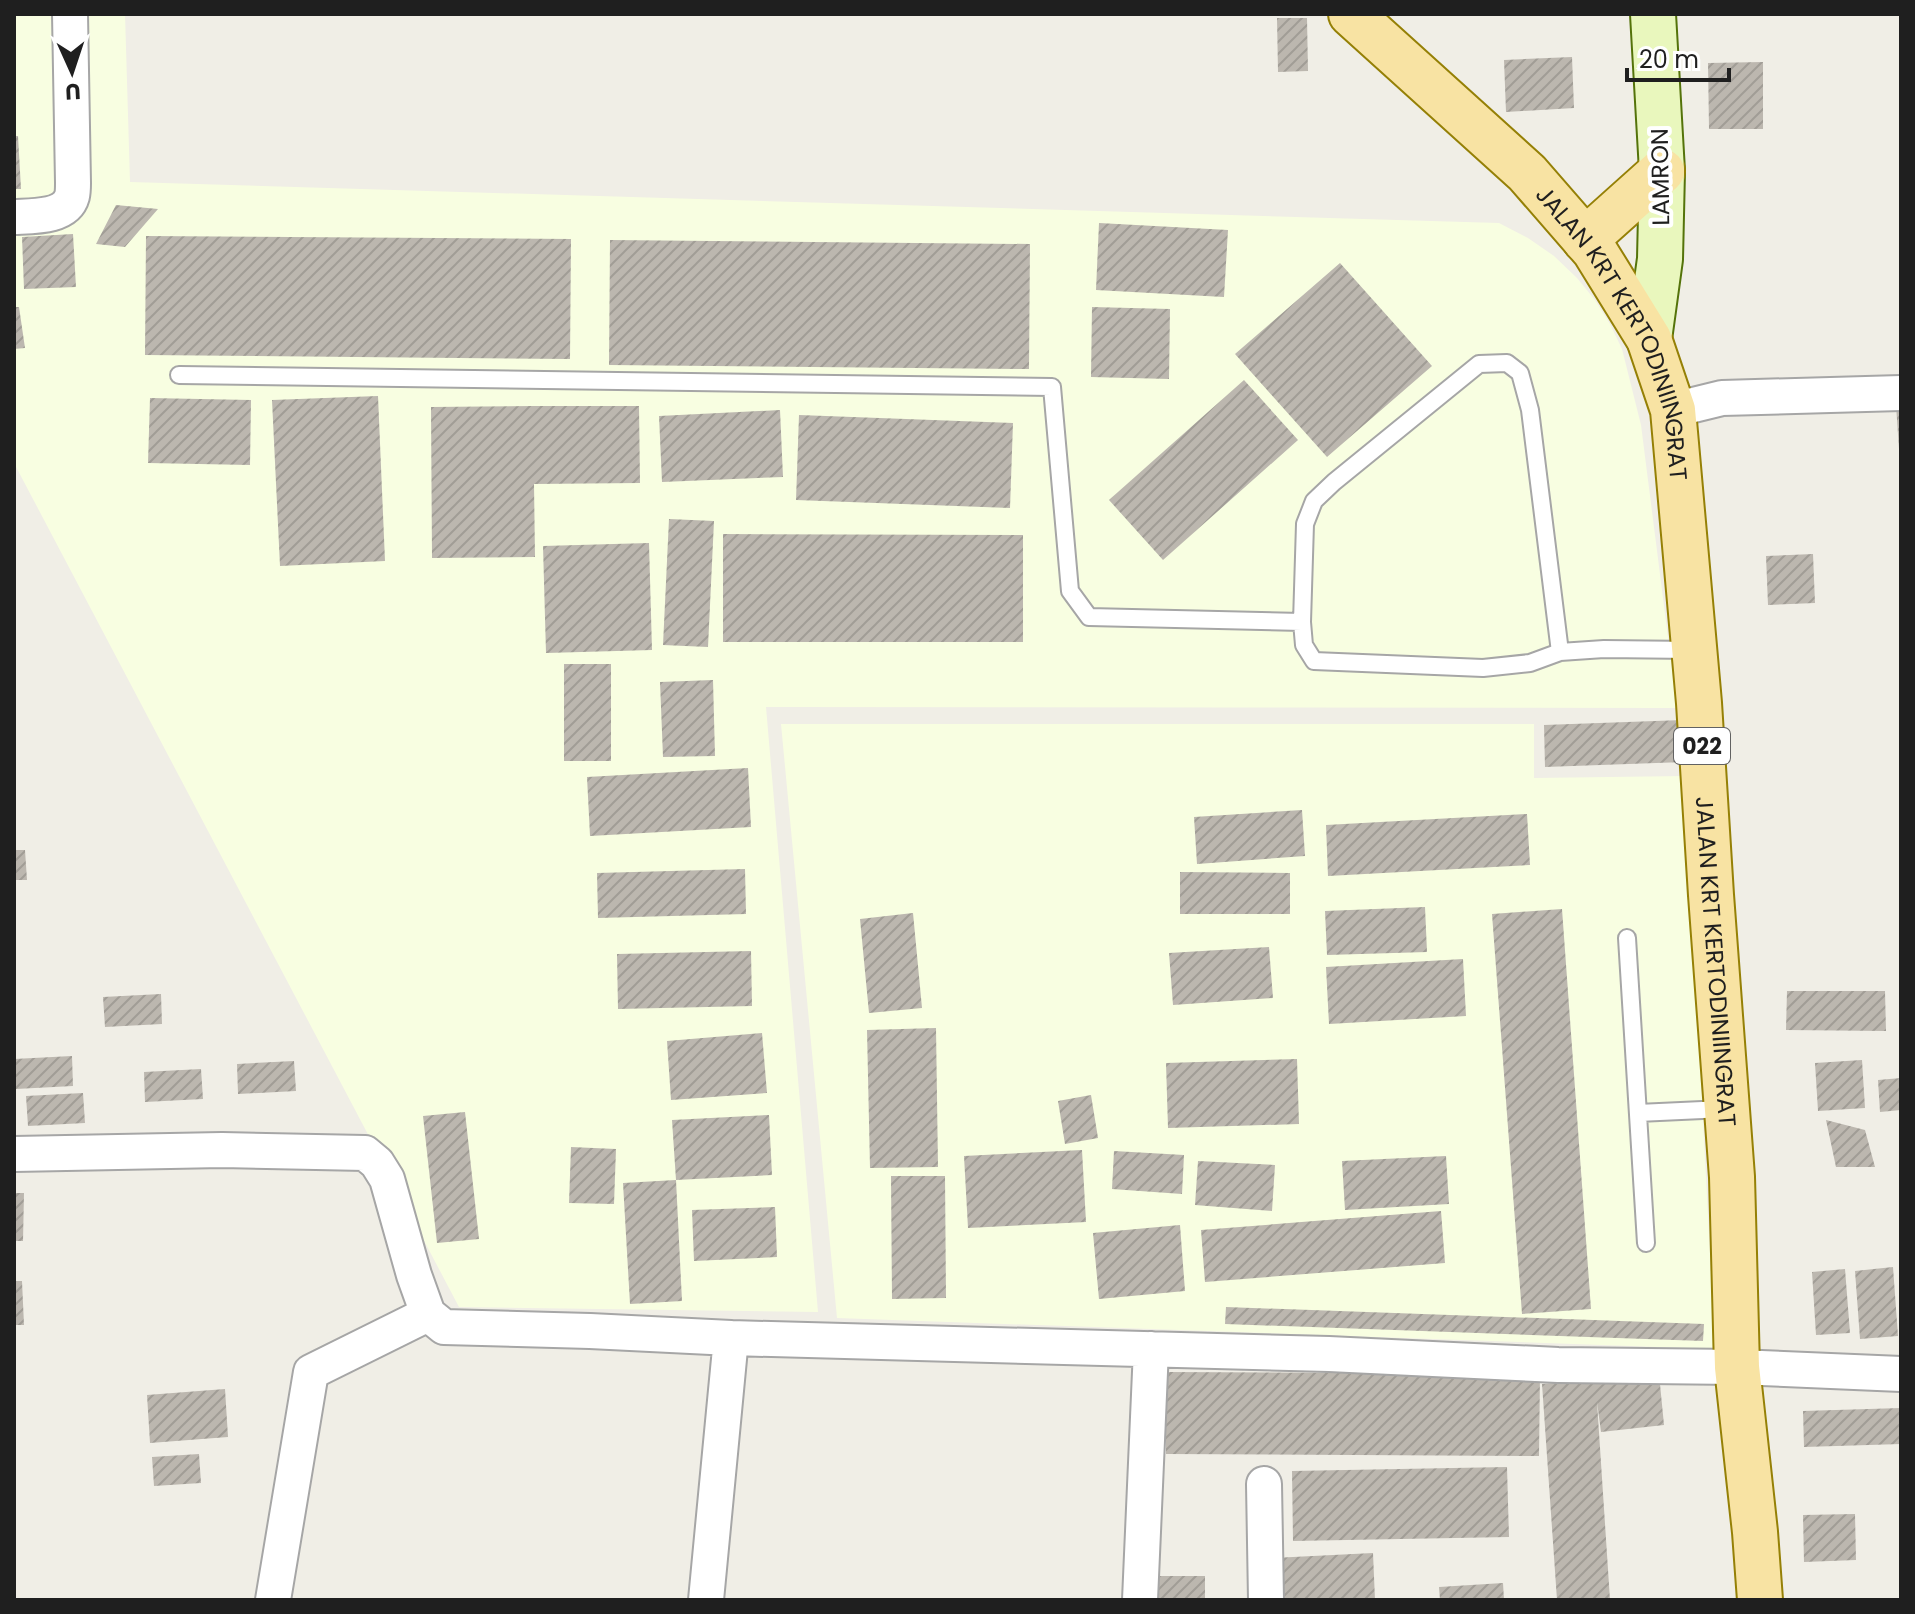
<svg xmlns="http://www.w3.org/2000/svg" width="1915" height="1614" font-family="Poppins,sans-serif">
<style>
.education{fill:#f8fee1}
.building{fill:url(#building-hatch)}
.lines{fill:none;stroke-linecap:round;stroke-linejoin:round}
.lane-casing{stroke:#a6a6a6;stroke-width:20}
.street-casing{stroke:#a6a6a6;stroke-width:38}
.secondary-casing{stroke:#54730a;stroke-width:48}
.primary-casing{stroke:#958006;stroke-width:48}
.lane{stroke:#fff;stroke-width:16}
.street{stroke:#fff;stroke-width:34}
.secondary{stroke:#e9f7bd;stroke-width:44}
.primary{stroke:#f8e3a3;stroke-width:44}
.labels{text-anchor:middle;dominant-baseline:central;stroke-width:8;stroke-linejoin:round;paint-order:stroke}
.shield{fill:#fff;stroke:#626262;stroke-width:2}
.shield-label{font-size:22px;font-weight:bold;fill:#1f1f1f}
.street-label{font-size:24px;fill:#1f1f1f;stroke:#fff}
</style>
<defs>
<pattern id="building-hatch" width="6" height="6" patternUnits="userSpaceOnUse" patternTransform="scale(2)"><rect width="6" height="6" fill="#bcb7af"/><path d="M-1 1l2-2M0 6l6-6M5 7l2-2" fill="none" stroke="#a19d96"/></pattern>
</defs>
<rect width="100%" height="100%" fill="#f0eee6"/>
<path class="education" d="M14,14H125L130,182L1499,223L1528,238L1554,256L1577,278L1595,300L1610,324L1622,349L1641,425L1677,708L766,707L818,1312L459,1307L14,463Z
M781,724H1534V778L1685,776L1715,1349L837,1318Z"/>
<path class="building" d="M1277,18H1307L1308,71L1278,72Z
M1572,57L1574,108L1506,112L1504,60Z
M1763,62V129H1709L1708,63Z
M14,136H18L21,189H14Z
M116,205L158,209L125,247L96,244Z
M1099,223L1228,230L1224,297L1096,290Z
M73,234L76,287L24,289L22,237Z
M146,236L571,239L570,359L145,355Z
M610,240L1030,244L1029,369L609,365Z
M1340,263L1432,366L1327,457L1235,354Z
M14,307H19L25,348L14,349Z
M1092,307L1170,309L1169,379L1091,377Z
M1244,380L1298,440L1163,560L1109,500Z
M378,396L385,561L280,566L272,400Z
M150,398L251,400L250,465L148,463Z
M1901,404V449H1899L1896,405Z
M533,406H639L640,483L534,484L535,557L432,558L431,407Z
M780,410L783,477L662,482L659,416Z
M799,415L1013,423L1010,508L796,500Z
M669,519L714,521L708,647L663,645Z
M723,534L1023,535V642H723Z
M649,543L652,650L546,653L543,546Z
M1813,554L1815,603L1768,605L1766,556Z
M564,664H611V761H564Z
M713,680L715,756L663,757L660,682Z
M1683,720L1684,762L1545,767L1544,725Z
M748,768L751,827L590,836L587,777Z
M1302,810L1305,856L1197,864L1194,817Z
M1527,814L1530,865L1328,876L1326,825Z
M14,850H25L27,880H14Z
M745,869L746,914L598,918L597,873Z
M1180,872L1290,873V914H1180Z
M1425,907L1427,952L1327,955L1325,911Z
M1562,909L1591,1309L1522,1314L1492,914Z
M913,913L922,1008L869,1013L860,919Z
M1269,947L1273,998L1173,1005L1169,953Z
M751,951L752,1006L618,1009L617,954Z
M1463,959L1466,1016L1329,1024L1326,967Z
M1787,991H1885L1886,1031L1786,1030Z
M161,994L162,1024L105,1027L103,997Z
M936,1028L938,1167L870,1168L867,1030Z
M762,1033L767,1093L671,1100L667,1041Z
M72,1056L73,1086L16,1089L14,1059Z
M1297,1059L1299,1124L1168,1128L1166,1063Z
M1862,1060L1865,1108L1818,1111L1815,1063Z
M294,1061L296,1091L238,1094L237,1064Z
M201,1069L203,1099L145,1102L144,1072Z
M1901,1078V1110L1880,1112L1878,1080Z
M83,1093L85,1123L28,1126L26,1096Z
M1091,1095L1098,1138L1065,1144L1058,1101Z
M465,1112L479,1239L437,1243L423,1116Z
M769,1115L772,1175L676,1180L672,1120Z
M1826,1120L1865,1130L1875,1167H1836Z
M571,1147L616,1149L614,1204L569,1203Z
M1082,1150L1086,1222L968,1228L964,1156Z
M1114,1151L1184,1155L1182,1194L1112,1189Z
M1446,1156L1449,1204L1345,1210L1342,1161Z
M1198,1161L1275,1165L1272,1211L1195,1205Z
M891,1176H945L946,1298L892,1299Z
M676,1180L682,1301L630,1304L623,1183Z
M14,1193H24L23,1241H14Z
M775,1207L777,1257L694,1261L692,1210Z
M1441,1211L1445,1263L1205,1282L1201,1230Z
M1180,1225L1185,1291L1099,1299L1093,1233Z
M1893,1267L1898,1336L1860,1339L1855,1271Z
M1845,1269L1850,1333L1816,1335L1812,1272Z
M14,1281H22L24,1325H14Z
M1226,1307L1704,1324L1703,1341L1225,1324Z
M1166,1372L1540,1374L1539,1456L1166,1454Z
M1659,1374L1664,1425L1601,1432L1597,1402L1610,1600H1557L1542,1384Z
M225,1389L228,1437L150,1443L147,1395Z
M1901,1408V1444L1804,1447L1803,1411Z
M199,1454L201,1483L154,1486L152,1457Z
M1507,1467L1509,1537L1293,1541L1292,1471Z
M1855,1514L1856,1560L1804,1562L1803,1515Z
M1373,1553L1375,1600H1275L1273,1558Z
M1145,1576H1205V1600H1145Z
M1503,1583L1504,1600H1440L1439,1587Z"/>
<g class="lines">
<defs>
<path id="lane" d="M179,375L1052,387L1070,591L1089,617L1302,622
M1560,652L1530,410L1520,373L1507,363L1479,364L1334,482L1314,501L1305,524L1302,622L1304,645L1314,661L1483,668L1530,663L1560,652L1604,649L1693,650
M1627,938L1646,1243
M1638,1113L1724,1109"/>
<path id="street" d="M14,217C32,216 66,218 72,196C73,192 73,188 73,183L70,14
M1673,410L1722,398L1901,393
M14,1154L222,1150L365,1153L377,1163L387,1179L414,1275L428,1314L444,1327L590,1331L731,1338
M1264,1484L1266,1600
M273,1600L311,1372L428,1314
M706,1600L731,1338L1329,1354L1558,1365L1737,1367L1901,1374
M1140,1600L1151,1349"/>
<path id="secondary" d="M1649,339L1660,259L1662,171L1653,14"/>
<g id="primary">
<path id="s1" d="M1351,14L1527,173L1594,250L1649,339L1673,410L1699,703L1711,895L1732,1177L1737,1367L1755,1532L1760,1600"/>
<path d="M1585,240L1662,171"/>
</g>
</defs>
<use href="#lane" class="lane-casing"/>
<use href="#street" class="street-casing"/>
<use href="#secondary" class="secondary-casing"/>
<use href="#primary" class="primary-casing"/>
<use href="#lane" class="lane"/>
<use href="#street" class="street"/>
<use href="#secondary" class="secondary"/>
<use href="#primary" class="primary"/>
</g>
<g class="labels">
<rect class="shield" x="1674" y="728" width="56" height="36" rx="6"/>
<g class="shield-label">
<text x="1702" y="746">022</text>
</g>
<g class="street-label">
<text transform="translate(1660 177) rotate(-91)">LAMRON</text>
<text stroke="none"><textPath href="#s1" startOffset="424">JALAN KRT KERTODINIINGRAT</textPath></text>
<text stroke="none"><textPath href="#s1" startOffset="1072">JALAN KRT KERTODINIINGRAT</textPath></text>
</g>
</g>
<rect width="1915" height="1614" fill="none" stroke="#1f1f1f" stroke-width="32"/>
<g transform="translate(72 72) rotate(177)" stroke="#ffffff" stroke-width="6" paint-order="stroke">
<path d="M0-6L14 30L0 20L-14 30Z" fill="#1f1f1f"/>
<text y="-12" font-size="22" font-weight="bold" text-anchor="middle" fill="#1f1f1f">U</text>
</g>
<path d="M1627 68v12h102v-12" fill="none" stroke="#1f1f1f" stroke-width="4"/>
<text x="1639" y="68" font-size="24" fill="#1f1f1f" stroke="#ffffff" stroke-width="6" paint-order="stroke">20 m</text>
</svg>
